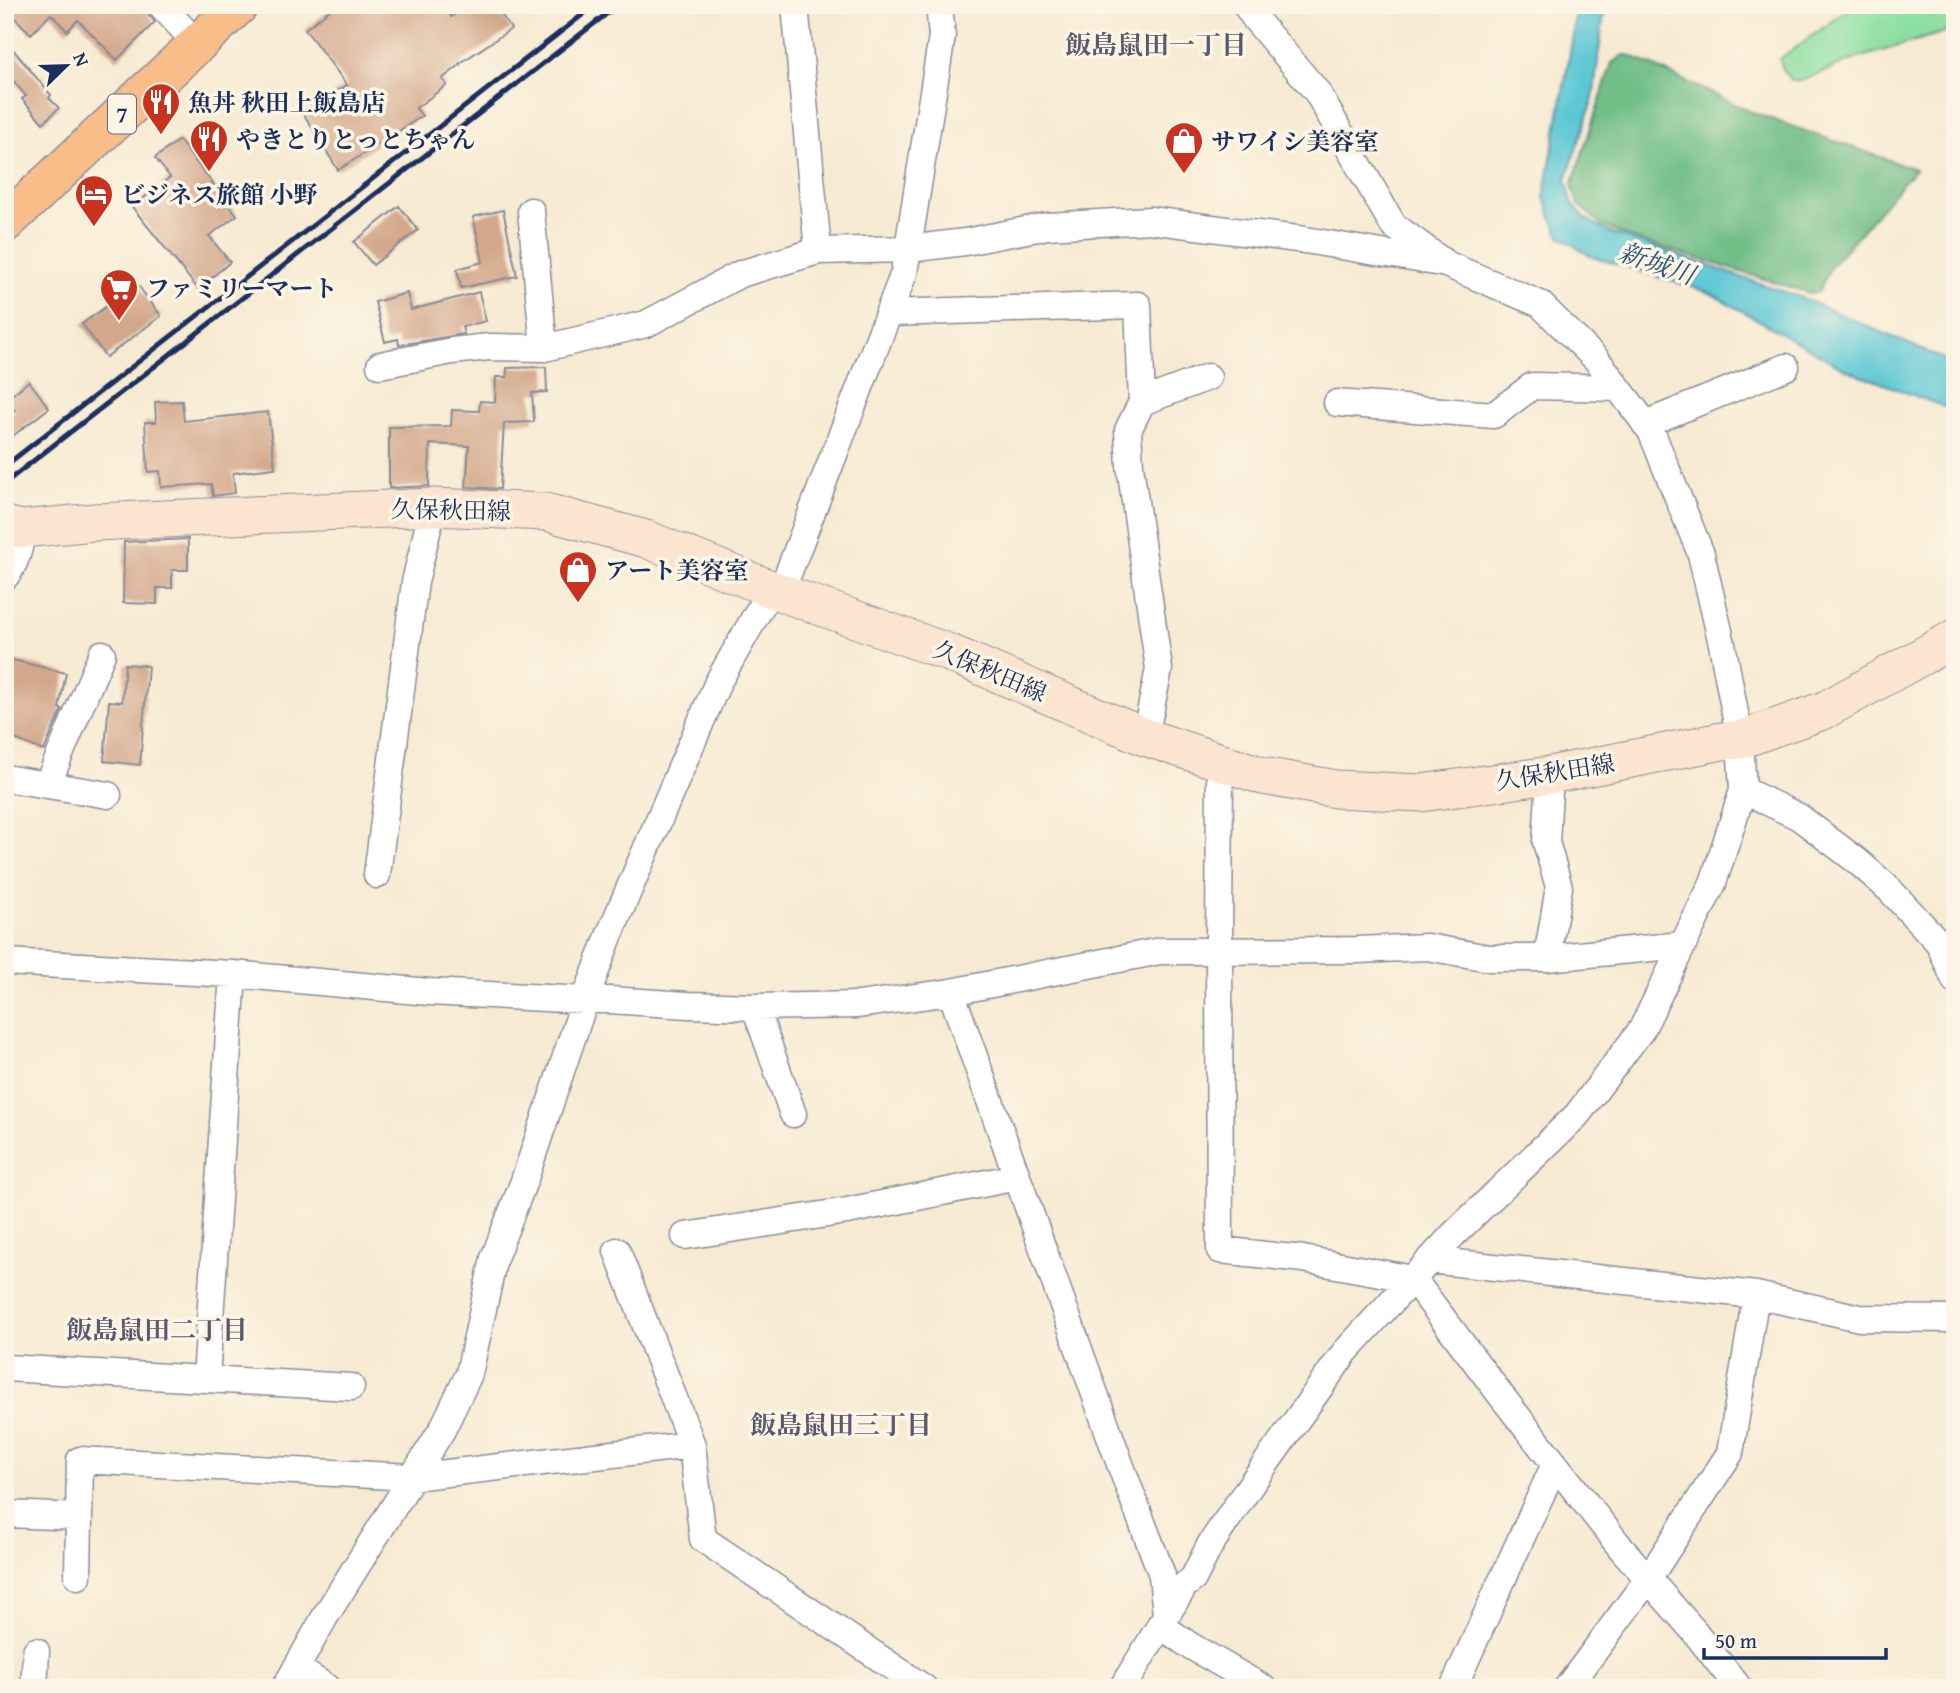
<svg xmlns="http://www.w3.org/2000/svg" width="1960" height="1693" font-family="'Gentium Book Plus','Noto Serif JP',serif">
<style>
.green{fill:#8cdfa1;stroke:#548780;stroke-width:2}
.forest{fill:#71be87;stroke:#467672;stroke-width:2}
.water{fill:#5cc8d4;stroke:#3c7c99;stroke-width:2}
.building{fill:#d3a78a}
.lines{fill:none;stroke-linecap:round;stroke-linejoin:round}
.minor-casing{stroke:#898c98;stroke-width:29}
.secondary-casing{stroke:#898c98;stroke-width:39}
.trunk-casing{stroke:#898c98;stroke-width:41}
.minor{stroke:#fff;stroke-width:26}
.secondary{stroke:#fce5d0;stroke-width:37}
.trunk{stroke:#f8bd89;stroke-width:38}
.rail{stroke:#1b2f5e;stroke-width:5}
.labels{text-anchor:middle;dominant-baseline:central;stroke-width:7;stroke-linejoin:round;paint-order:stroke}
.shield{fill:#fcf5e5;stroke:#5e6a86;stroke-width:2}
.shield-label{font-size:23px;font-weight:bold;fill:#1b2f5e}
.poi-label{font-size:24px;font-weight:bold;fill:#1b2f5e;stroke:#fcf5e5;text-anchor:start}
.street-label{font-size:24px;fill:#1b2f5e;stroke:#fcf5e5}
.neighbourhood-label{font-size:26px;font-weight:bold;fill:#5b596d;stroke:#fcf5e5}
.water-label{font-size:26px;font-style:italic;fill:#2b557c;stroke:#fcf5e5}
</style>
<rect width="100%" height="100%" fill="#fcf5e5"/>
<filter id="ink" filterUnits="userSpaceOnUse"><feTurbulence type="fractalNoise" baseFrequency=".0143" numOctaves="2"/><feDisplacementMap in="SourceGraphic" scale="14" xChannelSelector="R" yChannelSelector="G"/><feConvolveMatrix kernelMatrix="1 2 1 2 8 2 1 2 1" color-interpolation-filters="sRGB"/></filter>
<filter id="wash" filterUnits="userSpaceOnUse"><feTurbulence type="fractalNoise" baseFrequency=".00686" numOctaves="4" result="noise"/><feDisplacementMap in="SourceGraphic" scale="28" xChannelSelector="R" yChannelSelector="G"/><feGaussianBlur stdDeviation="1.57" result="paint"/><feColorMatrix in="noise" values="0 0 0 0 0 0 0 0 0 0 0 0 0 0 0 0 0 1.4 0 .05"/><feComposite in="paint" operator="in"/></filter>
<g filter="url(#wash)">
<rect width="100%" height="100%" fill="#f7ead2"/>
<path class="green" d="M1855,5H1950L1951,27L1945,32L1858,58L1798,82L1791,80L1783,70L1780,59Z"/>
<path class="forest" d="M1624,55H1629L1754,113L1915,169L1832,265L1818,292L1809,293L1632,238L1603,226L1579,205L1572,185L1612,63Z"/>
<path class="water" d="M1576,5H1605L1593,99L1566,180L1573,204L1585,218L1609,232L1800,297L1955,364V411L1847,370L1708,292L1590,256L1559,235L1544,198L1572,41Z"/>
<g id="blocks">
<path class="building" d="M5,5H146L149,15L155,22L117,60L78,20L67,31L51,14L31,34L5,8Z
M336,5H444L451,17L468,5H495L511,29L459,64L460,65L442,79L447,85L416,108L422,116L338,170L303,113L347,85L305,29Z
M5,40L51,95L49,98L59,108L43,123L22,99L26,96L5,71Z
M179,140L237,215L209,236L230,262L198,289L132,207L170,177L155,158Z
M399,206L418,230L373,265L354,242Z
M503,210L517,276L461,288L457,269L483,262L473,217Z
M137,284L161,316L106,357L82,324Z
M479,292L486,321L462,327L464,334L399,345L398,339L385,342L375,302L407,293L411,310Z
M546,367L547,392L532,393L534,422L504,423L500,489L466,487L469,446L430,444L429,486L389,488V427L451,426L452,410L479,411L480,401L495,402L496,377H507V368Z
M29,381L49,408L5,442V419L15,411L7,399Z
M182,401L184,421L268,412L275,468L233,473L235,493L213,496L211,484L161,487L160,471L148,472L145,422H156L155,402Z
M188,539V570H172V588H157V604L123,603L124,542Z
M5,658L66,673L59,708L62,709L44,751L5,735Z
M125,664L148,666L140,765L104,761L109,701L122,702Z"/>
</g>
</g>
<g filter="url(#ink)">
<use href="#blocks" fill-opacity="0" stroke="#898c98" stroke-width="2"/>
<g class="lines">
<defs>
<path id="minor" d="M161,5L197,44
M795,5L818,251
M531,211L544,348L646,324L740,274L818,251L908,249L965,242L1047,226L1150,220L1305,240L1441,263
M890,313L1138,305L1142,402L1128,430L1130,466L1159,669L1145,737
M380,365L452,351L489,347L544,348
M1142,402L1208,377
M1337,403L1494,415L1532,386L1618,388
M1645,424L1786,367
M5,577C17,562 20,547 22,529
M781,592L904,273L942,36L939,5
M1220,762L1219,950L1220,1250L1303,1259L1413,1279L1503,1398L1621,1548L1694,1631L1739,1688
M5,778L108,795
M48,783L102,654
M1743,790L1799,817L1857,861L1889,889L1939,943L1955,980
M377,875L415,582L433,507
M1547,958L1559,887L1546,842L1550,775
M5,962L233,974L429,992L585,1000H609L688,1005L755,1007L858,1005L951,992L1160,951L1357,950L1427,947L1489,958H1547L1683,945
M951,992L1120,1464L1162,1575L1166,1615
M755,1007L793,1114
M685,1236L847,1211L1017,1177
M617,1251L692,1445L703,1539L924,1688
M1429,1260L1756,1295L1860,1318L1955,1319
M5,1368L351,1387
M206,1379L233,974
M5,1514L79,1517
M78,1576L80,1460L412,1477L692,1445
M1160,1625L1189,1645L1263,1688
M296,1668L328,1688
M1454,1686L1555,1464
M34,1688L36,1651
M285,1688L326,1615L442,1430L469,1374L494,1258L524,1181L585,1000L609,936L718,682L771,589
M1122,1688L1185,1585L1193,1579L1210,1545L1254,1480L1345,1352L1453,1235L1577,1115L1642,1029L1713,883L1743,790L1740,740L1722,644L1701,554L1651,431L1597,360L1540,304L1446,264L1393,225L1317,92L1256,20L1246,5
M1567,1688L1648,1579L1730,1453L1756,1295"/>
<path id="secondary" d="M5,525L22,529L95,522L433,507L546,512L646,539L771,589L950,653L1145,737L1263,776L1336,789L1421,793L1550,775L1722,741L1740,740L1825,710L1955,638"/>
<path id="trunk" d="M5,223L239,5"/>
</defs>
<use href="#minor" class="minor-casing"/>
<use href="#secondary" class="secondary-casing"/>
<use href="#trunk" class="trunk-casing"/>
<use href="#minor" class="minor"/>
<use href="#secondary" class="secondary"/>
<use href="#trunk" class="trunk"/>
<path class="rail" d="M5,466L595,5
M5,483L618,5"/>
</g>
</g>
<defs>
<symbol id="restaurant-pin" viewBox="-11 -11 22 30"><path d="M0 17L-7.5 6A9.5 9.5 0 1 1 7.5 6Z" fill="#c8321e" stroke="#fcf5e5"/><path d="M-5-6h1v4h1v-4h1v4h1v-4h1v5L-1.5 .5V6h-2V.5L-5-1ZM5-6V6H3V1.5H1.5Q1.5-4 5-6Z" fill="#fff"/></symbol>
<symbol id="shop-pin" viewBox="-11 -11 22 30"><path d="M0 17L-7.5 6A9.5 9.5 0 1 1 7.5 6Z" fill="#c8321e" stroke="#fcf5e5"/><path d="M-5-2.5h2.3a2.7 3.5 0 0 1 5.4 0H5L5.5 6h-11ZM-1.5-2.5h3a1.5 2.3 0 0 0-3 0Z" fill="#fff"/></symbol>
<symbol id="hotel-pin" viewBox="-11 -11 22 30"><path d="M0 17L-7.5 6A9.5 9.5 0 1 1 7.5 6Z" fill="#c8321e" stroke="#fcf5e5"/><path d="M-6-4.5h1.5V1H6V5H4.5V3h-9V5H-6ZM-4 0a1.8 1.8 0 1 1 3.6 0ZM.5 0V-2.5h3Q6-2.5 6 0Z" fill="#fff"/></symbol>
<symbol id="supermarket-pin" viewBox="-11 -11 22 30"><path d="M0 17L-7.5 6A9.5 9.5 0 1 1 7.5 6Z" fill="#c8321e" stroke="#fcf5e5"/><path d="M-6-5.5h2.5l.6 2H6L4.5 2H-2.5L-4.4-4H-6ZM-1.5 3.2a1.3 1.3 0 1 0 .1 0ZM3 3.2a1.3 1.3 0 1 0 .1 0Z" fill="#fff"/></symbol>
</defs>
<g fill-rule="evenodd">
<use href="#restaurant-pin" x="139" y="80" width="44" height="60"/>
<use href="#restaurant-pin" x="187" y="117" width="44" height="60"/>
<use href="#shop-pin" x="1162" y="119" width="44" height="60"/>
<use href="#hotel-pin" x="72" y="172" width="44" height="60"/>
<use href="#supermarket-pin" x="97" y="266" width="44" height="60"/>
<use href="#shop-pin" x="556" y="548" width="44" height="60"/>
</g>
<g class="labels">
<rect class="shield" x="108" y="94.5" width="28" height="39" rx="5"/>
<g class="shield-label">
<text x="122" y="114">7</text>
</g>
<g class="poi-label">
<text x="188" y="102">魚丼 秋田上飯島店</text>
<text x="236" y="139">やきとりとっとちゃん</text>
<text x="1211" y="141">サワイシ美容室</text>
<text x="121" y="194">ビジネス旅館 小野</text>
<text x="146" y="288">ファミリーマート</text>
<text x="605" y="570">アート美容室</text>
</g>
<g class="street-label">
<text transform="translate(451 510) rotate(1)">久保秋田線</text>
<text transform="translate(990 671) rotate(23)">久保秋田線</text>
<text transform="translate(1555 772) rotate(-9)">久保秋田線</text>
</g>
<g class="neighbourhood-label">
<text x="1156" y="44">飯島鼠田一丁目</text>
<text x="157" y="1329">飯島鼠田二丁目</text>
<text x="841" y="1424">飯島鼠田三丁目</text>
</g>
<g class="water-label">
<text transform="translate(1657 263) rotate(19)">新城川</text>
</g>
</g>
<rect width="1960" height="1693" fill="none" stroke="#fcf5e5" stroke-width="28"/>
<g transform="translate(66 66) rotate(67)" stroke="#fcf5e5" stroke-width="5" paint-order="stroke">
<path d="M0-5L12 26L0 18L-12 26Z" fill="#1b2f5e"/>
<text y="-10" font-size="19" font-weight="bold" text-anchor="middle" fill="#1b2f5e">N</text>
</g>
<path d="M1704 1648v10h182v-10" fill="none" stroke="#1b2f5e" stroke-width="3.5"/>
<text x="1715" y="1648" font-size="21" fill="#1b2f5e" stroke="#fcf5e5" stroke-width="5" paint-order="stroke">50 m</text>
</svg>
